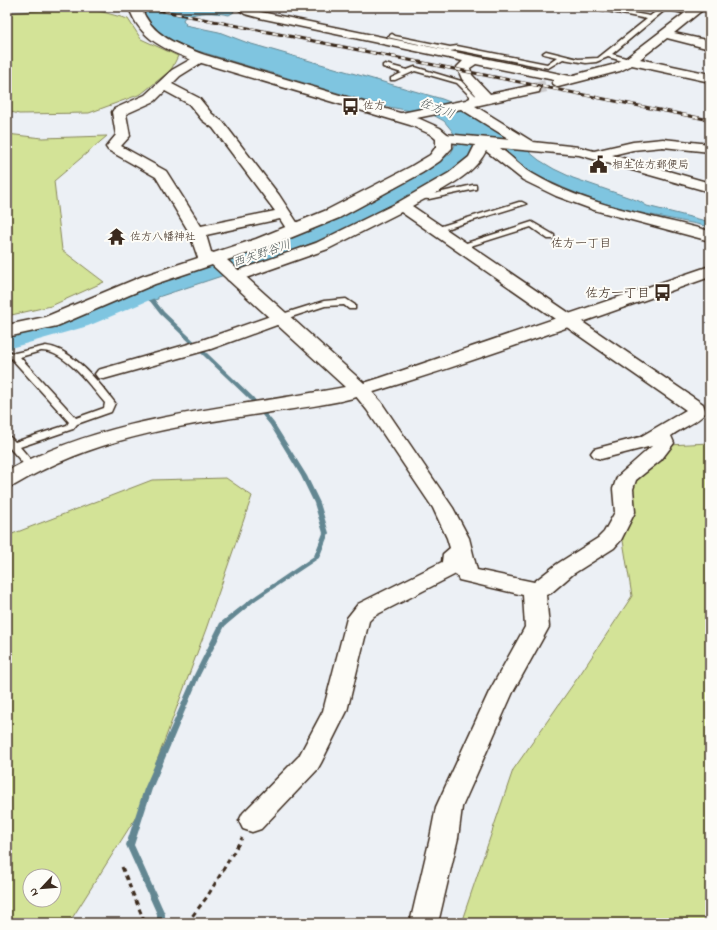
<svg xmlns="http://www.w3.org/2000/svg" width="717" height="930" font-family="'Indie Flower','Klee One',sans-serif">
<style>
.green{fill:#d3e397;stroke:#87865a;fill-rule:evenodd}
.water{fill:#7fc5e0;stroke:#648792}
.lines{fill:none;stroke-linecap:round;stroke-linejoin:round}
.stream{fill:#648792;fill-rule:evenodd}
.river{fill:#7fc5e0;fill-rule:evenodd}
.street-tunnel{stroke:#c9c8ca;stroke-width:12;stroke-dasharray:12 6;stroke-linecap:butt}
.lane-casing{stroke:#3b2a1e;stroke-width:3}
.street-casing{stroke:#3b2a1e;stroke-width:3}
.secondary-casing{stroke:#3b2a1e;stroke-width:3}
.path{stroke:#3b2a1e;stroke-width:3;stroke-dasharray:5 4;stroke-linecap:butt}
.lane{fill:#fdfcf7;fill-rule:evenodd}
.street{fill:#fdfcf7;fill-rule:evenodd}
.secondary{fill:#fdfcf7;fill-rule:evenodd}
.rail-casing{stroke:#3b2a1e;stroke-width:3}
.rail{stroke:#fdfcf7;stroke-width:2;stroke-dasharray:5.5;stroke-linecap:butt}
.labels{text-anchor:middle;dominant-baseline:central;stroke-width:4;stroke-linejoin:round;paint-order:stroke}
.far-poi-label{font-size:11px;fill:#3b2a1e;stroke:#fdfcf7;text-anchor:start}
.far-water-label{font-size:12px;font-style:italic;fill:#4f5858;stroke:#fdfcf7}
.far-neighbourhood-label{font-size:12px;fill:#3b2a1e;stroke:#fdfcf7}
.poi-label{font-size:13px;fill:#3b2a1e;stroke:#fdfcf7;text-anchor:end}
</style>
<rect width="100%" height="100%" fill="#ecf0f5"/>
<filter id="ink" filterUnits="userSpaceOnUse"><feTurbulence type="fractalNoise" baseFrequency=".025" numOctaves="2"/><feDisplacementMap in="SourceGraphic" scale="8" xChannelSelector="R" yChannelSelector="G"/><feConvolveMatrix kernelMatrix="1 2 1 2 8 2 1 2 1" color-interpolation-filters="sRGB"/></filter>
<g filter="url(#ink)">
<path class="green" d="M85,7L128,19L141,39L178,56L171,70L141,94L89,113L19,114L7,111V13Z
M7,134L42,138L107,136L54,181L62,250L104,282L51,306L7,316Z
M710,443V923H461L513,770L581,673L632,596L617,504L668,445Z
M226,478L252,496L206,629L136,817L69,923H7V536L152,480ZM30,876H54V900H30Z"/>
<path class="water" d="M141,7H232L234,12L229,15C213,12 199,11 184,18L183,20L186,24L185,25L219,32L248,43L442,99L463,107L502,130L539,160L554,169L573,178L639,201L647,206L710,222V227C671,218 631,213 594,200C553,185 515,165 477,146C463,169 439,181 416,194C335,240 246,268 158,297V299L150,301C140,292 128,301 117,306L111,303L140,290L288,239L348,214L427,171L451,153L455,145L453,132L444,121L433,115L378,105L198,51C174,42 149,34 141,7Z"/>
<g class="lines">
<path class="stream" d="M146,294H150L164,312L253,397L274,423L307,476L320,503L329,533L319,558L256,600L225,626L200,675L152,789L134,845L165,914V923H157V914L126,845L144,789L194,675L220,623L252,598L314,556L323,533L314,503L301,476L270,425L249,399L160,314L146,296Z"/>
<path class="river" d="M155,280L164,282L168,288L164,294L88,326L7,349V332L68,314Z"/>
<path class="street-tunnel" d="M534,89L550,85"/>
<defs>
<path id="lane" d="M587,7H599L650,16L662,7H673L686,11L683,13L666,9L612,54L632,60V62L630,63L608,57L596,62L586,63L563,59L548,68L457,50L450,51L387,37L392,34L395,36L450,47L457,46L547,64L557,57L544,54L543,53L546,51L578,59L598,58L647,19Z
M385,64L407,70L415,67L461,81L475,95V100L470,101V96L457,83L415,71L395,80H391V78L402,73L383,67V65Z
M473,185H476V189L429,199L417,198L416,196L420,194L429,195Z
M519,202H522L526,204L439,231H433L432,229Z
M532,222L554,235V239H548L531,227L464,248H461L457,246Z
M346,299L355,305V309H349L344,305L325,306L279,321L275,318L276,316L324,301Z
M46,346C71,348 100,383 115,403L111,412L77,424L73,429L20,447L37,467L32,470L28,469L7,445V436L10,437L15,442L67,425L69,422L11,358H7V352L15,353ZM41,351C65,350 91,387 105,403L104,408L76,418L20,357Z"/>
<path id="street" d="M236,7H249L261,12L570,76L612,65L626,58L693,7H706L674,33L710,41V49L667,38L640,59L710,74V82L632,65L620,71L558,87L552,83L554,80L476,64L470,68L472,75L490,94L534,85L539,86L540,89L539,92L475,106L533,142L579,147L594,151L633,142L663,139L710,144V152L663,147L633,150L612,155L710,183V192L579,155L500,148C511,156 521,167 533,174C584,205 653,216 710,231V241L594,210L556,196L523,180L486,151C472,178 438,191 412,206L703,404L706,412C699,422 681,428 671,436L674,443L661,460L636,480L633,489L635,512L621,540L614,548L573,574L551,593L546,595L549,627L513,692L462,807L458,838L438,923H410L430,838L436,807L489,692L525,627L523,595L459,580L456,574L374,616L369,621L347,711L321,763L317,770L261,829L252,832L243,829L239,821L243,813L299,756L323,711L347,618L358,604L442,562L443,554L450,548L447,538L433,508L367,410L351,390L353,386C367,383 372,392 381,402L453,508L469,538L477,570L534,582L557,564L598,538L604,532L615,512L613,489L617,477L652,446L601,459L594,457L591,453L594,449L640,437L686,410L401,212L328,249L240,280L234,282L228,280L226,277L228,274L316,243L397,203L449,173L469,157L475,145L439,141L437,138L439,135L444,134L511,140L461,109L402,121L397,120L395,117L397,114L466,100L476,95L462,79L457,67L463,61L260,18L245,14Z
M200,54L206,58L204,61L180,76L172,84L199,98L212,114L223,122L279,195L302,230L299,233H289L280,219L206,235L211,252L220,255L222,258L220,261L214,263L198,258L189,232L156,177L108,150L106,147L116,135L112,112L114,109L145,95L172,70ZM165,91L189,104L202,120L213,128L275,211L201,226L166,171L121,146L130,136L126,114L155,101Z
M279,313L285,314L288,318L285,322L211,349L104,379L98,378L95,374L98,370L199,341Z"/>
<path id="secondary" d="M129,7H141C151,36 178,45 205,55L420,119L440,128L452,138V148L449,151L440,161L422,173L339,218L268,247L227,260L364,383L380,378L710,266V277C596,317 482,359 367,394C333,405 295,408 259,414C171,427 93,439 15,485L7,487V471C110,414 231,409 345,387L212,265L155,284L57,326L7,337V325L45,317L143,276L256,239L327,210L410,167L430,155L436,147V139L430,134L410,125L195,61C166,50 139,39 129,7Z"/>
</defs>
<use href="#lane" class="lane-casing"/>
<use href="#street" class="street-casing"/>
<use href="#secondary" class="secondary-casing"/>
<path class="path" d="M122,867L145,923
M187,923L207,897L242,838"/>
<use href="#lane" class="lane"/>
<use href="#street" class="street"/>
<use href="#secondary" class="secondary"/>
<defs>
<path id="rail" d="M143,7L710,120"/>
</defs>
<use href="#rail" class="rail-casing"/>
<use href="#rail" class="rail"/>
</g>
</g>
<defs>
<symbol id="bus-bare" viewBox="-9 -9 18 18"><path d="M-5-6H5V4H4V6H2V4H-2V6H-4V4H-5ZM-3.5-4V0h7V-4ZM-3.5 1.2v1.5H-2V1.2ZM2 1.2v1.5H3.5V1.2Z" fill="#3b2a1e" stroke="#fdfcf7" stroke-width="2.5" paint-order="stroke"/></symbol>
<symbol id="civic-bare" viewBox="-9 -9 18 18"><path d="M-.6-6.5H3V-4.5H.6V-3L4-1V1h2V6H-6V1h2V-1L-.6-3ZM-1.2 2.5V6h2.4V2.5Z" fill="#3b2a1e" stroke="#fdfcf7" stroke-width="2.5" paint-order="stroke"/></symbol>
<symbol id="temple-bare" viewBox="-9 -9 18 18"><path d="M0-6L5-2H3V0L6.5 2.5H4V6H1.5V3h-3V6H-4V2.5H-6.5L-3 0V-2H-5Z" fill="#3b2a1e" stroke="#fdfcf7" stroke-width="2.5" paint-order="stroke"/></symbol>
</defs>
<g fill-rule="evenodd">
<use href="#bus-bare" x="338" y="94" width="25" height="25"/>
<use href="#civic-bare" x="586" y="152" width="25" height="25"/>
<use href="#temple-bare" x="104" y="224" width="25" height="25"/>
<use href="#bus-bare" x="650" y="280" width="25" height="25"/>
</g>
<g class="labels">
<g class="far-poi-label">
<text x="363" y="106">佐方</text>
<text x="612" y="165">相生佐方郵便局</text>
<text x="130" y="237">佐方八幡神社</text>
</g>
<g class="far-water-label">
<text transform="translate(437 109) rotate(21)">佐方川</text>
<text transform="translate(262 254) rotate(-19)">西矢野谷川</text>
</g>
<g class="far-neighbourhood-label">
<text x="581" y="244">佐方一丁目</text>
</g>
<g class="poi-label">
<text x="650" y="293">佐方一丁目</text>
</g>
</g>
<rect width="717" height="930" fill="none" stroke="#fdfcf7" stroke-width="24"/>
<rect x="12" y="12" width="693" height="906" fill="none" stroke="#3b2a1e" stroke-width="1.5" filter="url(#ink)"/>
<g transform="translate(42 888) rotate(244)"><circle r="19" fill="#fdfcf7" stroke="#afa8a0"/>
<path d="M0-3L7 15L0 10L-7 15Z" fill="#3b2a1e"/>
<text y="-6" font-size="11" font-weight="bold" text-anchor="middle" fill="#3b2a1e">N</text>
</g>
</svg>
